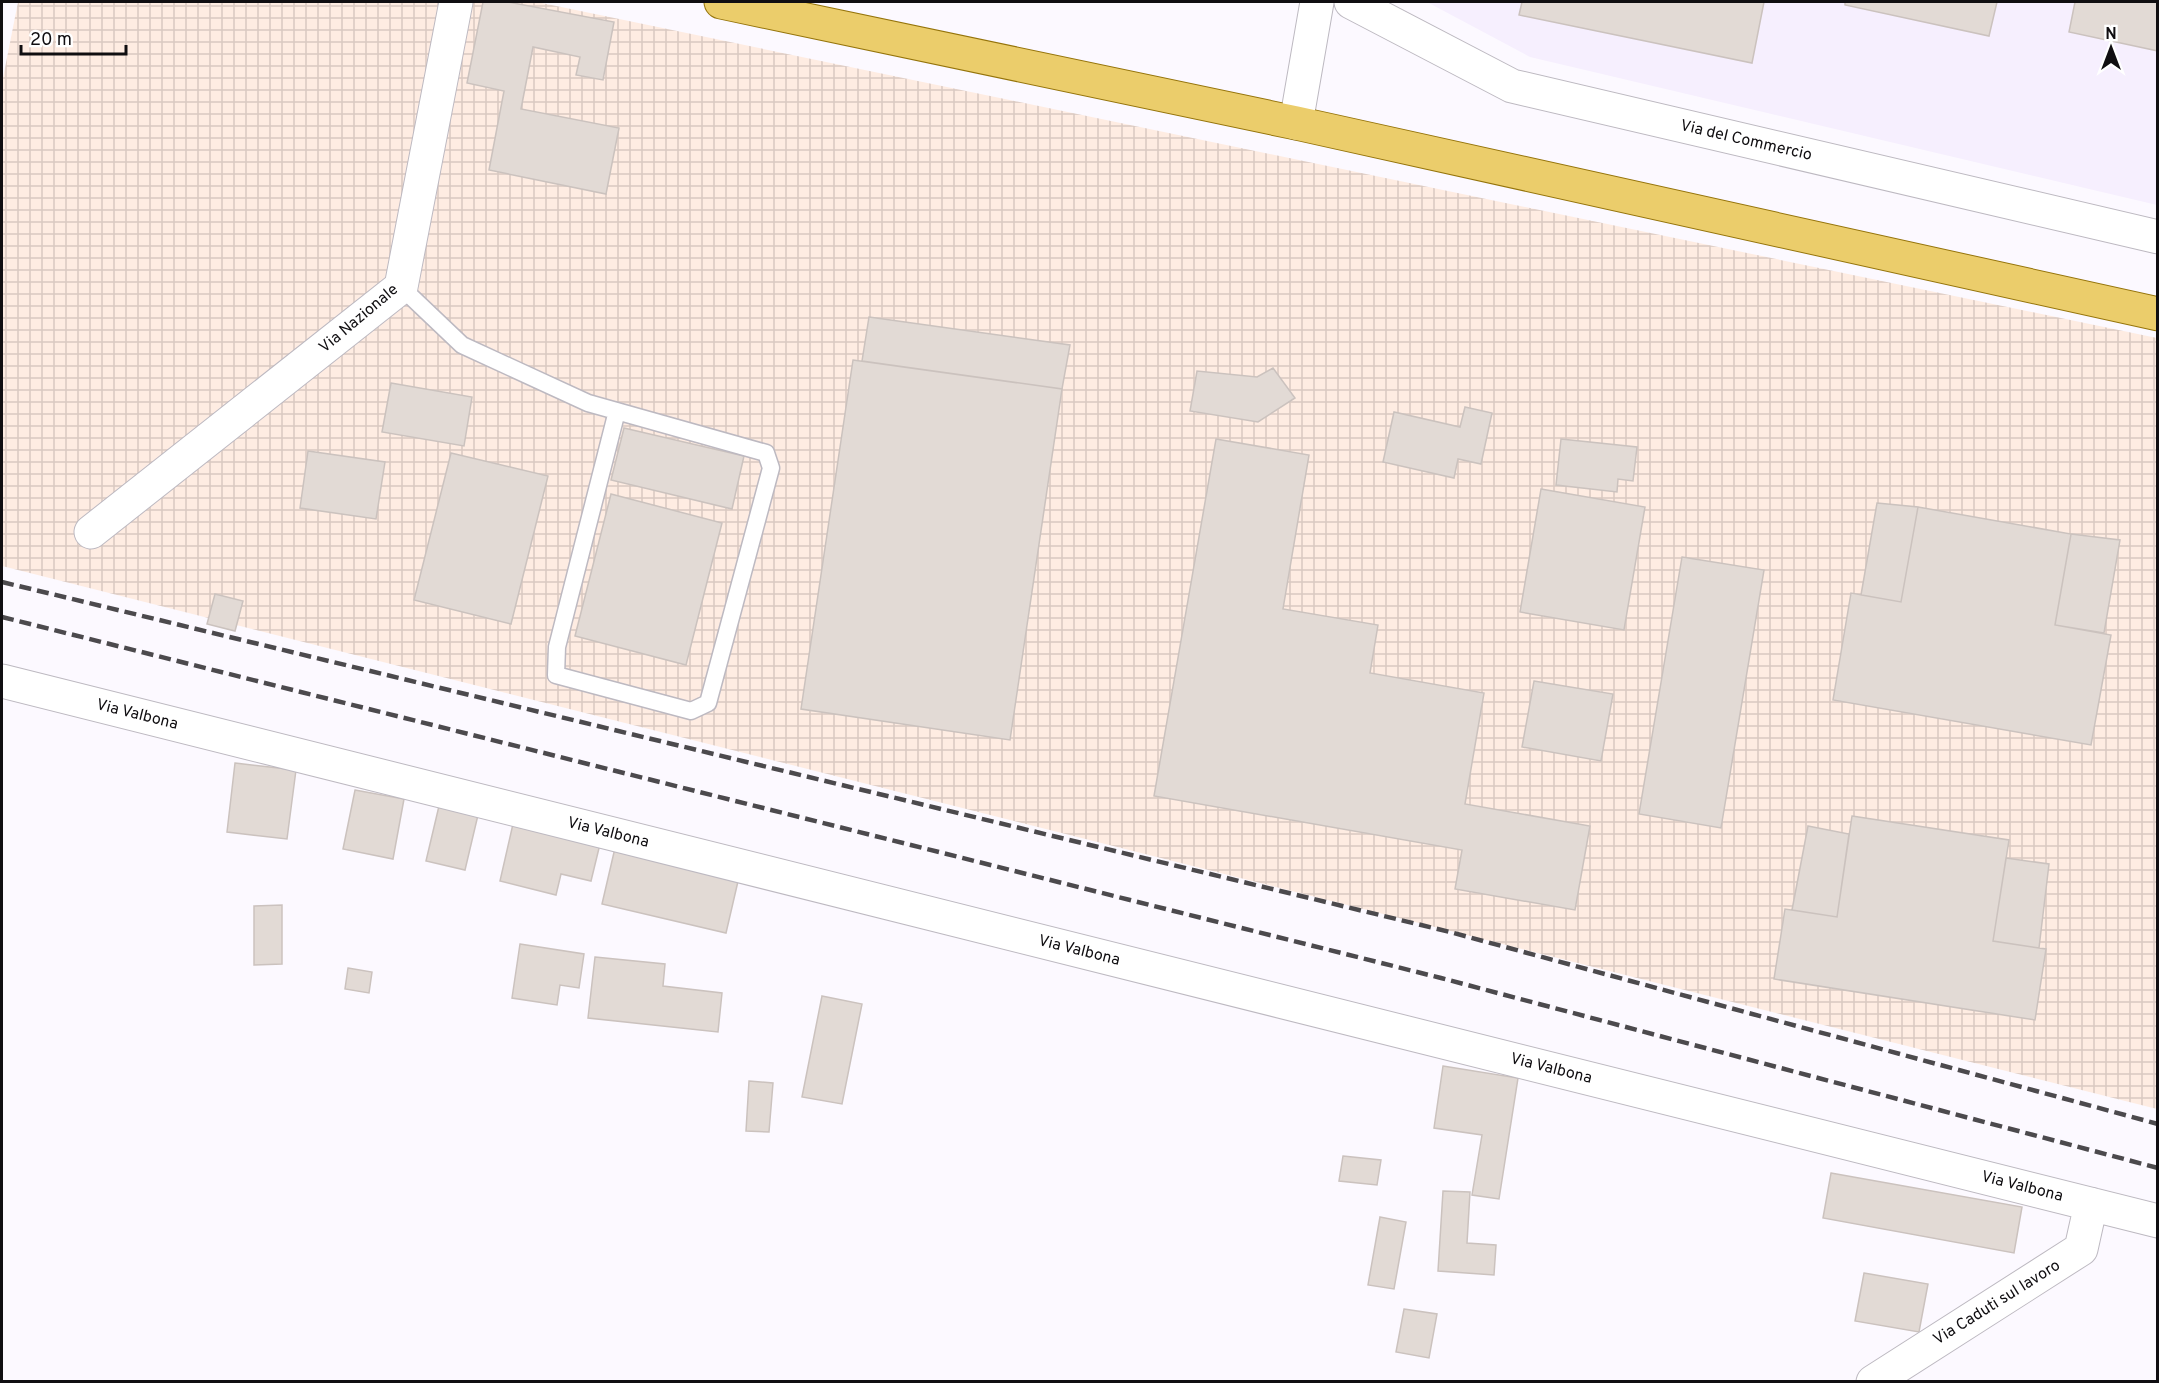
<svg xmlns="http://www.w3.org/2000/svg" width="2159" height="1383" font-family="Overpass,sans-serif">
<style>
.built{fill:#f6effe}
.industrial{fill:url(#industrial-grid)}
.building{fill:#e2dad5;stroke:#cbc2be;stroke-width:1.5}
.lines{fill:none;stroke-linecap:round;stroke-linejoin:round}
.service-casing{stroke:#bdb9c1;stroke-width:19}
.minor-casing{stroke:#bdb9c1;stroke-width:35}
.primary-casing{stroke:#95740b;stroke-width:35}
.service{stroke:#fff;stroke-width:16}
.minor{stroke:#fff;stroke-width:33}
.primary{stroke:#ebcd6b;stroke-width:33}
.rail{stroke:#4c4a4d;stroke-width:4.5;stroke-dasharray:12 6;stroke-linecap:butt}
.labels{text-anchor:middle;dominant-baseline:central;stroke-width:4.5;stroke-linejoin:round;paint-order:stroke}
.street-label{font-size:16px;fill:#100e11;stroke:#fff}
</style>
<defs>
<pattern id="industrial-grid" width="8" height="8" patternUnits="userSpaceOnUse" patternTransform="scale(1.5)"><rect width="8" height="8" fill="#feece2"/><path d="M0 4h8M4 0v8" fill="none" stroke="#d9c9c1"/></pattern>
</defs>
<rect width="100%" height="100%" fill="#fcf9ff"/>
<path class="built" d="M1427,2H2157V205L1530,57Z"/>
<path class="industrial" d="M18,2H537L2157,338V1109L2,566V83Z"/>
<path class="building" d="M483,2H508L614,22L603,80L576,75L580,57L533,47L521,109L619,128L606,194L489,170L504,91L467,83Z
M1522,2H1764L1752,63L1519,15Z
M1845,2H1997L1989,36L1845,5Z
M2075,2H2158V51L2069,32Z
M869,317L1070,345L1062,389L862,361Z
M853,360L1062,389L1010,740L801,709Z
M1273,368L1295,398L1258,422L1190,411L1197,371L1257,377Z
M391,383L472,397L464,446L382,432Z
M1465,407L1492,413L1481,464L1458,459L1454,478L1383,462L1394,412L1460,427Z
M624,428L744,456L732,509L611,480Z
M1216,439L1309,455L1283,609L1378,625L1370,673L1484,693L1465,804L1590,826L1575,910L1455,889L1462,850L1154,796Z
M1561,439L1637,447L1633,481L1618,479L1617,492L1556,485Z
M308,451L385,462L376,519L300,508Z
M451,453L548,476L511,624L414,600Z
M1541,489L1645,507L1624,630L1520,612Z
M611,494L722,523L686,665L575,636Z
M1877,503L1918,507L1901,602L1861,595Z
M1918,507L2071,534L2055,625L2111,635L2091,745L1833,700L1851,593L1901,602Z
M2071,534L2120,540L2104,633L2055,625Z
M1682,557L1764,570L1721,828L1639,814Z
M215,594L243,601L235,631L207,624Z
M1534,681L1613,694L1601,761L1522,747Z
M235,763L296,770L287,839L227,832Z
M355,790L404,799L393,859L343,849Z
M439,806L478,815L465,870L426,861Z
M1852,816L2009,840L1993,941L2046,949L2035,1020L1774,979L1785,909L1837,917Z
M513,824L600,844L591,881L561,874L556,895L500,881Z
M1808,826L1849,834L1837,917L1792,910Z
M615,848L739,877L726,933L602,904Z
M2006,858L2049,864L2039,948L1993,941Z
M282,905V964L254,965V906Z
M520,944L584,954L579,988L560,985L557,1005L512,998Z
M595,957L665,964L663,986L722,993L718,1032L588,1018Z
M348,968L372,972L369,993L345,989Z
M822,996L862,1004L842,1104L802,1097Z
M1443,1066L1518,1078L1499,1199L1472,1195L1482,1135L1434,1128Z
M749,1081L773,1083L769,1132L746,1131Z
M1343,1156L1381,1160L1377,1185L1339,1181Z
M1831,1173L2022,1207L2014,1253L1823,1218Z
M1443,1191L1470,1192L1467,1243L1496,1245L1494,1275L1438,1271Z
M1380,1217L1406,1222L1394,1289L1368,1285Z
M1864,1273L1928,1284L1919,1332L1855,1321Z
M1404,1309L1437,1314L1429,1358L1396,1352Z"/>
<g class="lines">
<defs>
<path id="service" d="M401,287L462,345L588,403L766,453L771,468L708,703L691,711L556,675L557,647L617,411"/>
<path id="minor" d="M1351,2L1512,86L2158,237
M1296,123L1317,2
M91,532L401,287L456,2
M2,681L2158,1221
M1873,1382L2081,1249L2091,1204"/>
<path id="primary" d="M721,2L1296,123L2158,314"/>
</defs>
<use href="#service" class="service-casing"/>
<use href="#minor" class="minor-casing"/>
<use href="#primary" class="primary-casing"/>
<use href="#service" class="service"/>
<use href="#minor" class="minor"/>
<use href="#primary" class="primary"/>
<path class="rail" d="M2,582L1450,932L2158,1124
M2,617L1441,978L2158,1168"/>
</g>
<g class="labels">
<g class="street-label">
<text transform="translate(1746 141) rotate(13)">Via del Commercio</text>
<text transform="translate(359 319) rotate(-40)">Via Nazionale</text>
<text transform="translate(137 715) rotate(14)">Via Valbona</text>
<text transform="translate(608 833) rotate(14)">Via Valbona</text>
<text transform="translate(1079 951) rotate(14)">Via Valbona</text>
<text transform="translate(1551 1069) rotate(14)">Via Valbona</text>
<text transform="translate(2022 1187) rotate(14)">Via Valbona</text>
<text transform="translate(1997 1303) rotate(-32)">Via Caduti sul lavoro</text>
</g>
</g>
<rect width="2159" height="1383" fill="none" stroke="#100e11" stroke-width="6"/>
<g transform="translate(2111 48)" stroke="#ffffff" stroke-width="4.5" paint-order="stroke">
<path d="M0-4.5L10 22L0 15L-10 22Z" fill="#100e11"/>
<text y="-9" font-size="16" font-weight="bold" text-anchor="middle" fill="#100e11">N</text>
</g>
<path d="M21 45v9h105v-9" fill="none" stroke="#100e11" stroke-width="3"/>
<text x="30" y="45" font-size="18" fill="#100e11" stroke="#ffffff" stroke-width="4.5" paint-order="stroke">20 m</text>
</svg>
